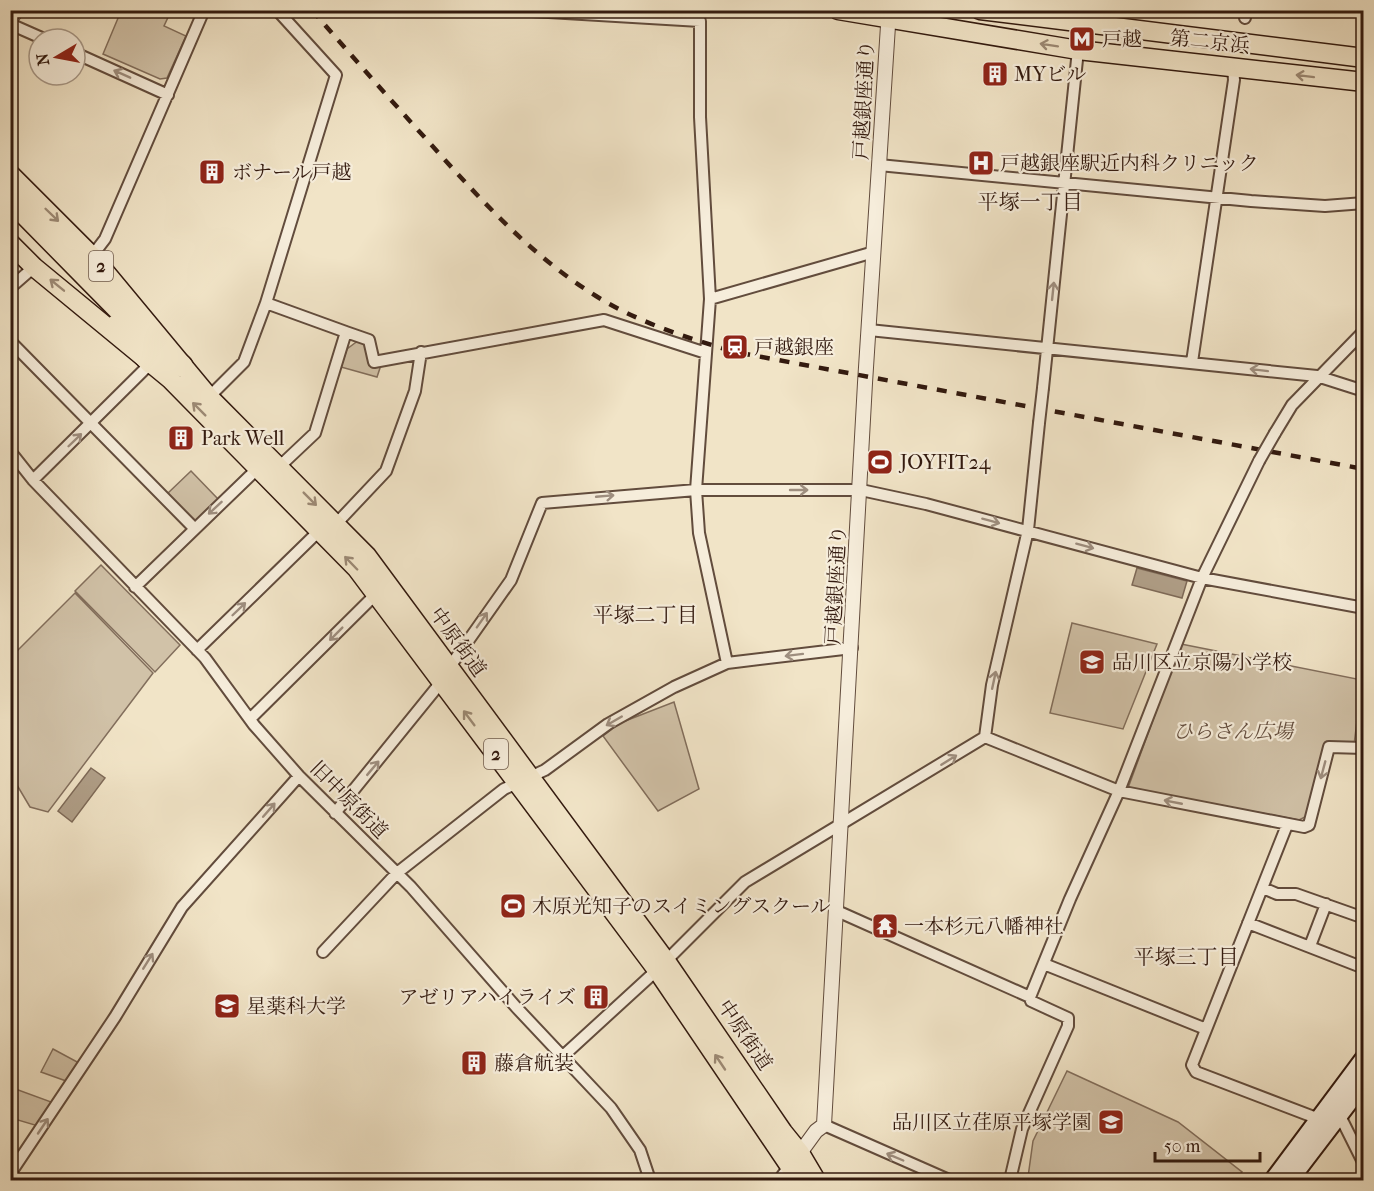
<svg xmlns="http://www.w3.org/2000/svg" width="1374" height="1191" font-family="'IM FELL French Canon','Noto Serif JP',serif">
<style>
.green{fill:#d1c2a8;stroke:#826e5c;stroke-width:1.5}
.water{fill:#b09f88;stroke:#7e6a58;stroke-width:1.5}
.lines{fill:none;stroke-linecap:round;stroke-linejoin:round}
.minor-casing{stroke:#624c3d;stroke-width:14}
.tertiary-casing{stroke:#624c3d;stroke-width:16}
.secondary-casing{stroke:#331a0f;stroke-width:20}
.primary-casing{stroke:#331a0f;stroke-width:21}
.trunk-casing{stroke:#331a0f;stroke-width:21}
.motorway-casing{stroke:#331a0f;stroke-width:24}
.minor{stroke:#f6eddb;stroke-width:10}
.tertiary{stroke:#f6eddb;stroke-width:14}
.secondary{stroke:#f6eddb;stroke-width:16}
.primary{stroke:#f1e4c7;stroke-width:18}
.trunk{stroke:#f1e4c7;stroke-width:18}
.motorway{stroke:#f1e4c7;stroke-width:21}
.rail{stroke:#331a0f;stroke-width:4.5;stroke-dasharray:10 10;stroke-linecap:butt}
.minor-bridge-casing{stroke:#624c3d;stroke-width:14;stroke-linecap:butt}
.minor-bridge{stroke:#f6eddb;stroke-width:10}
.oneway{stroke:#9c8974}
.oneway2{stroke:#9e8e7f}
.labels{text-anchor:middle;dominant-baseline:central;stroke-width:4.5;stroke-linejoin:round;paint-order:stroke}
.shield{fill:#f6eddb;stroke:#6e594c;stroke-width:1.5}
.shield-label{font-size:18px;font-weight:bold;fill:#331a0f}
.poi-label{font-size:20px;fill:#331a0f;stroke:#f6eddb;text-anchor:start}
.street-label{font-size:20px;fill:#331a0f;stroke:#f6eddb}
.park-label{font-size:20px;font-style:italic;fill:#624c3d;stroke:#f6eddb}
.neighbourhood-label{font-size:21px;fill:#331a0f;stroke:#f6eddb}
</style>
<rect width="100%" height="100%" fill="#f1e4c7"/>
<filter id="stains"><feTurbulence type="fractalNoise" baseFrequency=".00333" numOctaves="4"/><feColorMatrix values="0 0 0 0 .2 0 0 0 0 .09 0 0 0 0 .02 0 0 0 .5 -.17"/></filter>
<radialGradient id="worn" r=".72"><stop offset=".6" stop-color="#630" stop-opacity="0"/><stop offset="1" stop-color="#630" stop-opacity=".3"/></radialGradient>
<path class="green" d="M121,11H171L164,26L186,36L167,78L160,79L103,54Z
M359,340L366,342L381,365L377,377L341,367L347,349Z
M191,471L218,499L194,522L167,494Z
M101,565L180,645L155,672L75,591Z
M75,593L153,673L48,812L30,807L11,775V657Z
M1072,623L1157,644L1123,729L1050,713Z
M1181,644L1362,680L1354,745L1325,743L1307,816L1299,820L1128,788Z
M674,702L699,789L658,811L603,736L620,723Z
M53,1049L81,1064L69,1082L41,1072Z
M1067,1071L1178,1122L1242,1172L1236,1180H1035L1028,1177L1033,1141Z
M10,1087L54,1103L38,1126L11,1118Z"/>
<path class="water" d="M1137,568L1187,581L1182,598L1132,585Z
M91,768L105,778L72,822L58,811Z"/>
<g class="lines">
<defs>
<path id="minor" d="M515,10L700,21V117L710,299L696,490L699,533L727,663
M1245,18L1246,10
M10,24L44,39
M75,53L168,95
M879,165L1251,201L1325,206L1364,203
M92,256L105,239L204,10
M10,288L34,267
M710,299L874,252
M266,303L346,332
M869,330L1317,376L1364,391
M10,341L194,528
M1192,362L1234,80L1233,67
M1043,388L1078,50
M209,397L244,362L266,303L336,75L277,10
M1275,433L1292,405L1364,331
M10,451L33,480L205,658L254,725L299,776L411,887L516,1007L611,1108L640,1150L650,1180
M279,467L315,433L346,332L369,340L374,362L604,320L706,353
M33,480L151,363
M336,524L386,471L415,391L421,352
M135,587L258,468
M197,650L320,530
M449,668L511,580L542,503L696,490H861L926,504L1202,578L1364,608
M250,719L377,593
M985,737L1119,791L1304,827L1309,825L1329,747L1364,748
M335,813L442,681
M1287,825L1192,1065L1196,1072L1319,1119
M1263,888L1277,894H1296L1364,918
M837,911L1030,997
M1248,923L1364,968
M1310,946L1326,904
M323,952L397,873L504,789L545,770L608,724L674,687L727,663L852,648
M666,961L745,882L985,737L992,685L1028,530L1039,423
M1044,964L1206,1029
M562,1057L657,970
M1337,1110L1364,1164
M824,1125L949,1180
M10,1174L115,1017L182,907L299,776
M779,1180L791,1164
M1010,1180L1022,1129L1068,1026V1018L1031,1001L1030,997L1070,899L1119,791L1202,578L1259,461"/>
<path id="tertiary" d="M10,20L17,10
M800,1153L816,1131L824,1125L865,383L889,10"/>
<path id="secondary" d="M1273,1180L1364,1058
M1290,1180L1364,1083"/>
<path id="primary" d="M10,174L92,256L209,397L367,556L666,961L783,1132L800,1153L816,1180
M10,243L34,267L170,379L357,569L657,970L799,1180"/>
<path id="trunk" d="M838,10L1078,50L1364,82
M980,10L1364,58"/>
<path id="motorway" d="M10,199L137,328L182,366
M117,325L151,363"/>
</defs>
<use href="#minor" class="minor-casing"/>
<use href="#tertiary" class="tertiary-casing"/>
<use href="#secondary" class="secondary-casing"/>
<use href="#primary" class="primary-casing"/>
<use href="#trunk" class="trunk-casing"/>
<use href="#motorway" class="motorway-casing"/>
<use href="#minor" class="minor"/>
<use href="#tertiary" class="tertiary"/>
<use href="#secondary" class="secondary"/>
<use href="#primary" class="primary"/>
<use href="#trunk" class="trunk"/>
<use href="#motorway" class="motorway"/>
<path class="rail" d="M312,10C350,54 388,97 427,140C479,198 530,255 596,296C639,323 688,338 735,352L1364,469"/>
<defs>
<path id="minor-bridge" d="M1039,423L1043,388
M1259,461L1275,433"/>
</defs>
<use href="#minor-bridge" class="minor-bridge-casing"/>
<use href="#minor-bridge" class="minor-bridge"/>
</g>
<defs><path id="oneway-shaft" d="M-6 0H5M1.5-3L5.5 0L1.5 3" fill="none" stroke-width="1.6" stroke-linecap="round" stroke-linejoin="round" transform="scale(1.5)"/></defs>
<g class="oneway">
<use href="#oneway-shaft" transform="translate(1049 45) rotate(-171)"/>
<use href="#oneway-shaft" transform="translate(1305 76) rotate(-173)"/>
<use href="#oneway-shaft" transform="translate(52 215) rotate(44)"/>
<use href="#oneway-shaft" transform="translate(57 285) rotate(-141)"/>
<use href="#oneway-shaft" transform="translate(199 409) rotate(-135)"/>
<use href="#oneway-shaft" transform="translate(310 499) rotate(45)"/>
<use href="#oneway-shaft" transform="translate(351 563) rotate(-134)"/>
<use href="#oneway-shaft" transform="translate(469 718) rotate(-127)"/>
<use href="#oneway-shaft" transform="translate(720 1062) rotate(-124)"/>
</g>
<g class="oneway2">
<use href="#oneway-shaft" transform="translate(122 74) rotate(-156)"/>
<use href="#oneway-shaft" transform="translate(1053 291) rotate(-84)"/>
<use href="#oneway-shaft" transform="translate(1259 370) rotate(-173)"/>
<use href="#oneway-shaft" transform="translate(75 440) rotate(-44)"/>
<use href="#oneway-shaft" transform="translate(799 490)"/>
<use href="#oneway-shaft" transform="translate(605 496) rotate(-5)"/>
<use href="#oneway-shaft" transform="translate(215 508) rotate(137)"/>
<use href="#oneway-shaft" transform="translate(991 521) rotate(15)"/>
<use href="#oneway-shaft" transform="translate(1085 546) rotate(15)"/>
<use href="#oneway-shaft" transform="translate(239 609) rotate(-44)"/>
<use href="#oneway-shaft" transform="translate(482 620) rotate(-55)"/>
<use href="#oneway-shaft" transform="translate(336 634) rotate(135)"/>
<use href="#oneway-shaft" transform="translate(794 655) rotate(173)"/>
<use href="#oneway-shaft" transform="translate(994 680) rotate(-78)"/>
<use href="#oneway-shaft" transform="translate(614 721) rotate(150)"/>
<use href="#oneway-shaft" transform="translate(949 760) rotate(-32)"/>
<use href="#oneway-shaft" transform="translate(373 768) rotate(-50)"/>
<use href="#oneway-shaft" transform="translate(1323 770) rotate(105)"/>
<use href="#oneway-shaft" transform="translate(1173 802) rotate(-169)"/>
<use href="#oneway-shaft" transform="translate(269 810) rotate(-49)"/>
<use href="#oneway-shaft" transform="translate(148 961) rotate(-58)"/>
<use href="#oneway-shaft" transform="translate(43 1126) rotate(-56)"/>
<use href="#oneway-shaft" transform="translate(895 1157) rotate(-157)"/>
</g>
<defs>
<symbol id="metro-square" viewBox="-11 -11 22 22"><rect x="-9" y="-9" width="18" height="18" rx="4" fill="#8f2418" stroke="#f6eddb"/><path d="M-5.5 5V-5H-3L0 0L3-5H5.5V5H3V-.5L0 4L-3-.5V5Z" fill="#fff"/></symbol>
<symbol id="building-square" viewBox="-11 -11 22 22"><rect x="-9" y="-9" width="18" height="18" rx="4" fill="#8f2418" stroke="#f6eddb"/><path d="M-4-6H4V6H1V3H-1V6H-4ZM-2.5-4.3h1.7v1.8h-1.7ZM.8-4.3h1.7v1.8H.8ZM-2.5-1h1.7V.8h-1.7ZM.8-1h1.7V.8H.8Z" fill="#fff"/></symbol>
<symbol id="hospital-square" viewBox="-11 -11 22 22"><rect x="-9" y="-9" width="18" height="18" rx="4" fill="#8f2418" stroke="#f6eddb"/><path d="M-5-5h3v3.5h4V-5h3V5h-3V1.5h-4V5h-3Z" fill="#fff"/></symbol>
<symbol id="station-square" viewBox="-11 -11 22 22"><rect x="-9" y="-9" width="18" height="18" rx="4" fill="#8f2418" stroke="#f6eddb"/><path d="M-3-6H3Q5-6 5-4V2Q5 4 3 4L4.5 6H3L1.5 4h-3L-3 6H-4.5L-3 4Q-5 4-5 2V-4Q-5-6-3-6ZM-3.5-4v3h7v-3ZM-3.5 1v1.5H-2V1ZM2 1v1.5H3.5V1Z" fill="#fff"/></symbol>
<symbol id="stadium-square" viewBox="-11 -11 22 22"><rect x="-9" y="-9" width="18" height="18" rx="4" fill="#8f2418" stroke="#f6eddb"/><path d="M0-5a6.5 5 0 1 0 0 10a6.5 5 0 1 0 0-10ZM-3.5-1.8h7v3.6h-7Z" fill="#fff"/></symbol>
<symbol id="school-square" viewBox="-11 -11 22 22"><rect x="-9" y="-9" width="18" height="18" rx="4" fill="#8f2418" stroke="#f6eddb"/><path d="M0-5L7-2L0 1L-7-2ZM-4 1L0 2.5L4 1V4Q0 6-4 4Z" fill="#fff"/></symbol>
<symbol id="temple-square" viewBox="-11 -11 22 22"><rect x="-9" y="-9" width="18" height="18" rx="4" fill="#8f2418" stroke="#f6eddb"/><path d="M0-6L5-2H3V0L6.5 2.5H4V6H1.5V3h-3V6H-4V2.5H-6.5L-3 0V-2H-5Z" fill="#fff"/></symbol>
<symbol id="university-square" viewBox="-11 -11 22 22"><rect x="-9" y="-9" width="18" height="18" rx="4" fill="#8f2418" stroke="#f6eddb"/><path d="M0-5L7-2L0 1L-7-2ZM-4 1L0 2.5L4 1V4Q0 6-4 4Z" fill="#fff"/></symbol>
</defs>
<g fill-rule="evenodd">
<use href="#metro-square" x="1067" y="24" width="30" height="30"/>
<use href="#building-square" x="980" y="59" width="30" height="30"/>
<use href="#hospital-square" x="966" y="148" width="30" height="30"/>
<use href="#building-square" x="197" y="157" width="30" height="30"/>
<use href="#station-square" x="720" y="332" width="30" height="30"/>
<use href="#building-square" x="166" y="423" width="30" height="30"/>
<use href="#stadium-square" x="865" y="447" width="30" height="30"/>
<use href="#school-square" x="1077" y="647" width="30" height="30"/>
<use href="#stadium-square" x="498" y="891" width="30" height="30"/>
<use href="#temple-square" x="870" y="911" width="30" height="30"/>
<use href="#building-square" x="581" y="982" width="30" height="30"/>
<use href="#university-square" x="212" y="991" width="30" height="30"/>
<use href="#building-square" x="459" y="1048" width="30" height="30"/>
<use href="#school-square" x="1096" y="1107" width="30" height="30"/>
</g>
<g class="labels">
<g class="shield">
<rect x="89" y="251" width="24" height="30" rx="4.5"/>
<rect x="484" y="739" width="24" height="30" rx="4.5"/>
</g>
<g class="shield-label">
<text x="101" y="266">2</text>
<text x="496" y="754">2</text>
</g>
<g class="poi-label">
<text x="1102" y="39">戸越</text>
<text x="1014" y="74">MYビル</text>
<text x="1000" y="163">戸越銀座駅近内科クリニック</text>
<text x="232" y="172">ボナール戸越</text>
<text x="754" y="347">戸越銀座</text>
<text x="201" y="438">Park Well</text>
<text x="900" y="462">JOYFIT24</text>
<text x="1112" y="662">品川区立京陽小学校</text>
<text x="532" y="906">木原光知子のスイミングスクール</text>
<text x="904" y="926">一本杉元八幡神社</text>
<text x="576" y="997" text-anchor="end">アゼリアハイライズ</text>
<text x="246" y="1006">星薬科大学</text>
<text x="494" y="1063">藤倉航装</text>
<text x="1092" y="1122" text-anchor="end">品川区立荏原平塚学園</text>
</g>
<g class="street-label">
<text transform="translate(1210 42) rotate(6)">第二京浜</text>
<text transform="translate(864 100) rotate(-87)">戸越銀座通り</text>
<text transform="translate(836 585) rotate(-87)">戸越銀座通り</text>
<text transform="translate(458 642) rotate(54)">中原街道</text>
<text transform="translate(349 800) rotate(45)">旧中原街道</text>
<text transform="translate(745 1035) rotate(56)">中原街道</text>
</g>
<g class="park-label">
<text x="1233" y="731">ひらさん広場</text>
</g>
<g class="neighbourhood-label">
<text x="1030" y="202">平塚一丁目</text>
<text x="645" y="615">平塚二丁目</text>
<text x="1186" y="957">平塚三丁目</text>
</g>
</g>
<rect width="1374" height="1191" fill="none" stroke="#f1e4c7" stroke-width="36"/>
<rect x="12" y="12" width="1350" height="1167" fill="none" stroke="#331a0f" stroke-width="3"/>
<rect x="18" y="18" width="1338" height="1155" fill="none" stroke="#331a0f" stroke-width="1.5"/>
<g transform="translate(57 57) rotate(260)"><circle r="28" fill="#f6eddb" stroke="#a89989" stroke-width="1.5"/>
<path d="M0-4.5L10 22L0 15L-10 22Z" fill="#8f2418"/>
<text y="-9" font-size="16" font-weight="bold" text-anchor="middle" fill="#331a0f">N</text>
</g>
<path d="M1155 1152v9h105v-9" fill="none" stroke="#331a0f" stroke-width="3"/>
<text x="1164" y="1152" font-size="18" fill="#331a0f" stroke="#f6eddb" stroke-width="4.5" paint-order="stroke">50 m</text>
<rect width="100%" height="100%" filter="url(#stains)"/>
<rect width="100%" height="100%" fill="url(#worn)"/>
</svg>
